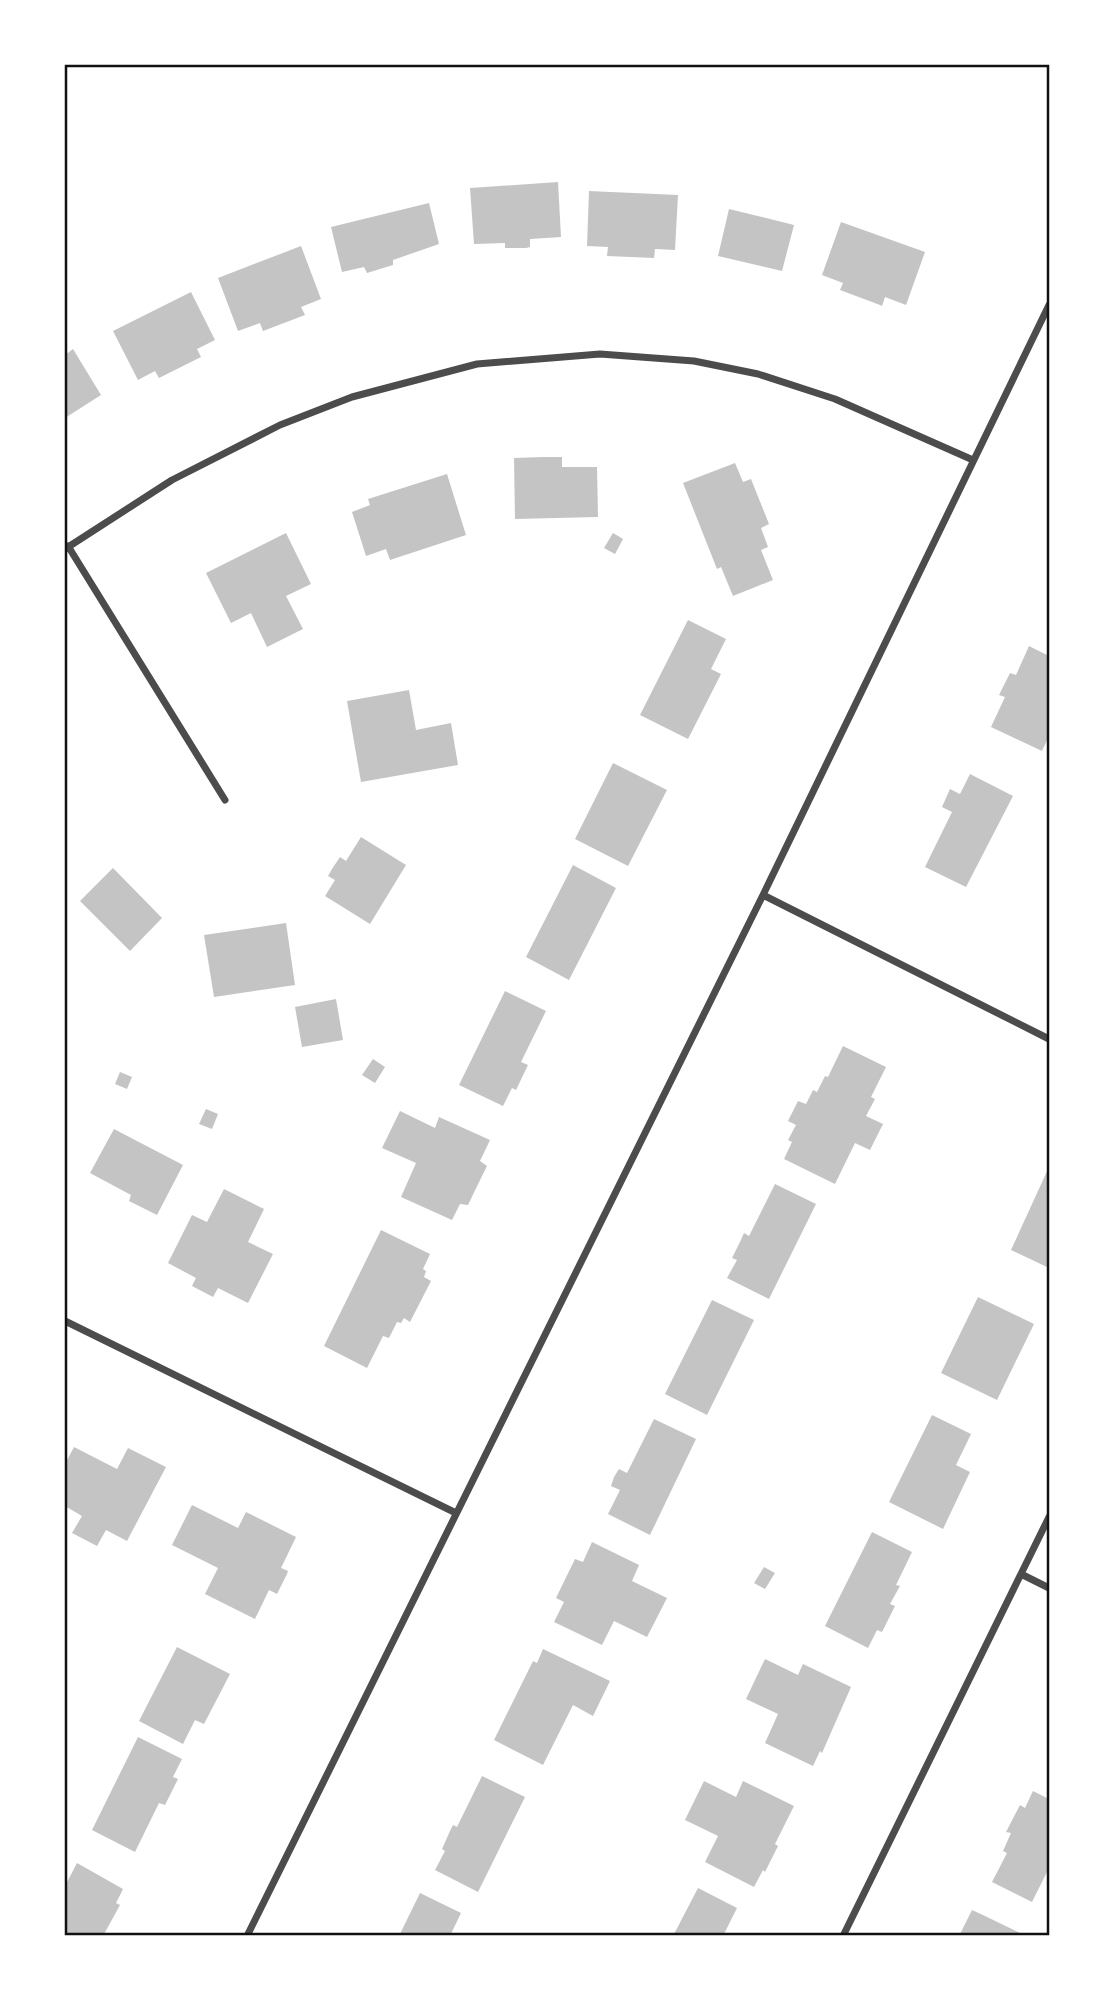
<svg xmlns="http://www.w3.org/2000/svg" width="1114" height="2001" font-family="'Fira Sans Condensed',sans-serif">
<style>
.building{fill:#c4c4c4}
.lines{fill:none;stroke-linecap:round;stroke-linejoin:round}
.minor{stroke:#4c4c4c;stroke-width:7}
.neatline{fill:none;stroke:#111;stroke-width:2.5}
</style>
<rect width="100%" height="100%" fill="#fff"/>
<path class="building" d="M558,182L561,237L530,239V247L526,248H505V243L474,244L470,188Z
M589,191L678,195L675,250L655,249L654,258L607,256L608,247L587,246Z
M429,203L439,244L393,260V265L367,273L364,267L342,272L331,227Z
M729,209L794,225L782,271L718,256Z
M841,222L925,252L906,305L885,297L882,306L880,305L840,290L843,283L822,275Z
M301,246L321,299L301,307L305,315L263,331L260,323L238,331L218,278Z
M191,292L215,340L197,349L201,357L159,378L155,371L138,380L113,331Z
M73,349L101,395L65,418V355Z
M544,457H562V467H597L598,517L515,519L514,458Z
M735,463L743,482L751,479L769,524L761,528L768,547L761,550L773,580L733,596L721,567L717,569L683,483Z
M447,474L466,535L390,560L386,549L366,556L352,512L370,505L368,499Z
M286,533L311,584L286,596L303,629L267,647L251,613L231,623L206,573Z
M613,533L623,539L615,554L604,548Z
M688,620L726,639L711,669L721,674L688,739L640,715Z
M1029,646L1049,656V736L1042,751L991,727L1005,697L999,695L1010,673L1016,675Z
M409,690L416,730L451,723L458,765L361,782L347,701Z
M613,763L667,790L628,866L575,839Z
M970,774L1013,796L966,887L925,867L952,812L942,807L950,789L960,794Z
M361,837L406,865L370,924L325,896L335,880L328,876L332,869L340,857L346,861Z
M573,865L616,888L569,980L526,957Z
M113,868L162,918L130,951L80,901Z
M286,923L295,985L214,997L204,935Z
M505,991L546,1011L521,1062L528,1065L516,1090L512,1088L503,1106L459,1085Z
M336,999L343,1040L302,1047L295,1007Z
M843,1046L886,1067L871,1097L875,1099L866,1116L883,1124L870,1150L855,1143L835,1184L784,1159L792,1142L788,1140L796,1125L788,1121L798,1101L806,1104L813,1090L817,1092L825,1076L828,1077Z
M373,1059L385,1067L375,1083L362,1075Z
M120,1072L132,1077L127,1089L115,1084Z
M206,1109L218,1114L212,1129L199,1124Z
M400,1111L435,1128L439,1117L490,1140L480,1161L487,1166L482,1176L468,1205L460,1204L452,1220L401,1197L416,1163L382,1148Z
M114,1129L183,1165L157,1215L129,1201L131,1195L90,1173Z
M1049,1167V1268L1011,1250Z
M775,1184L816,1204L769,1299L727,1278L737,1260L732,1258L740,1242L744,1233L749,1236Z
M224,1189L264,1209L248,1242L273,1254L248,1303L218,1288L213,1297L192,1286L196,1278L168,1263L192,1215L207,1222Z
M381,1230L430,1254L423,1269L426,1271L424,1277L431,1281L410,1322L404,1318L401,1323L397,1322L389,1338L383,1336L367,1368L324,1346Z
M978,1297L1034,1324L997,1400L941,1373Z
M712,1300L754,1320L707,1415L665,1394Z
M932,1415L971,1434L956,1465L970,1472L943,1529L889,1502Z
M654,1419L696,1439L650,1535L608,1514L620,1490L611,1486L614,1477L619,1469L627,1473Z
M74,1447L117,1469L128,1448L166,1467L127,1541L106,1530L97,1546L72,1533L82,1516L65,1506V1464Z
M192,1505L238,1528L246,1512L296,1537L281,1568L288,1571L287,1574L277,1594L269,1590L255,1619L205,1594L218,1568L172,1545Z
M872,1532L912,1552L896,1585L900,1586L890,1604L895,1606L882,1632L877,1630L868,1648L825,1626Z
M592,1542L639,1565L632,1581L667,1598L647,1637L614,1621L602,1645L554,1622L564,1602L556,1598L575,1559L583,1562Z
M764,1567L775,1573L765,1589L754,1583Z
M177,1647L230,1674L204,1724L195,1720L183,1744L139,1721Z
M543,1649L610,1681L593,1716L573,1705L543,1765L494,1740L533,1661L537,1663Z
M765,1659L798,1675L803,1664L851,1687L822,1753L820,1751L813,1766L765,1743L778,1714L746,1699Z
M138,1737L182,1759L173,1777L178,1779L165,1805L159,1803L135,1852L92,1830Z
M482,1776L525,1797L478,1892L435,1870L445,1851L442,1849L450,1831L453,1825L457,1827Z
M704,1781L736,1797L743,1781L794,1806L775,1844L778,1846L765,1872L763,1870L754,1887L705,1862L718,1836L685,1820Z
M1033,1791L1049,1799V1868L1032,1902L992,1882L1007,1853L1003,1851L1011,1833L1006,1832L1020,1805L1025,1808Z
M77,1863L123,1889L116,1903L120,1905L103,1936H65V1886Z
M698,1888L737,1908L723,1936H673Z
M420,1893L461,1913L450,1936H399Z
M972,1910L985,1916L1026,1936H959Z"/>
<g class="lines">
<path class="minor" d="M68,546L225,800
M65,549L172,480L280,425L352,397L477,364L600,354L694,361L758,374L835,399L973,460
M763,895L1049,1039
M65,1321L456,1513
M1021,1574L1049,1588
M247,1936L763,895L1049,305
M843,1936L1049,1517"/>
</g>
<rect width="1114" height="2001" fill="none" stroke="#ffffff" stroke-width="133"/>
<rect x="66" y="66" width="982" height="1868" class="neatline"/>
</svg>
